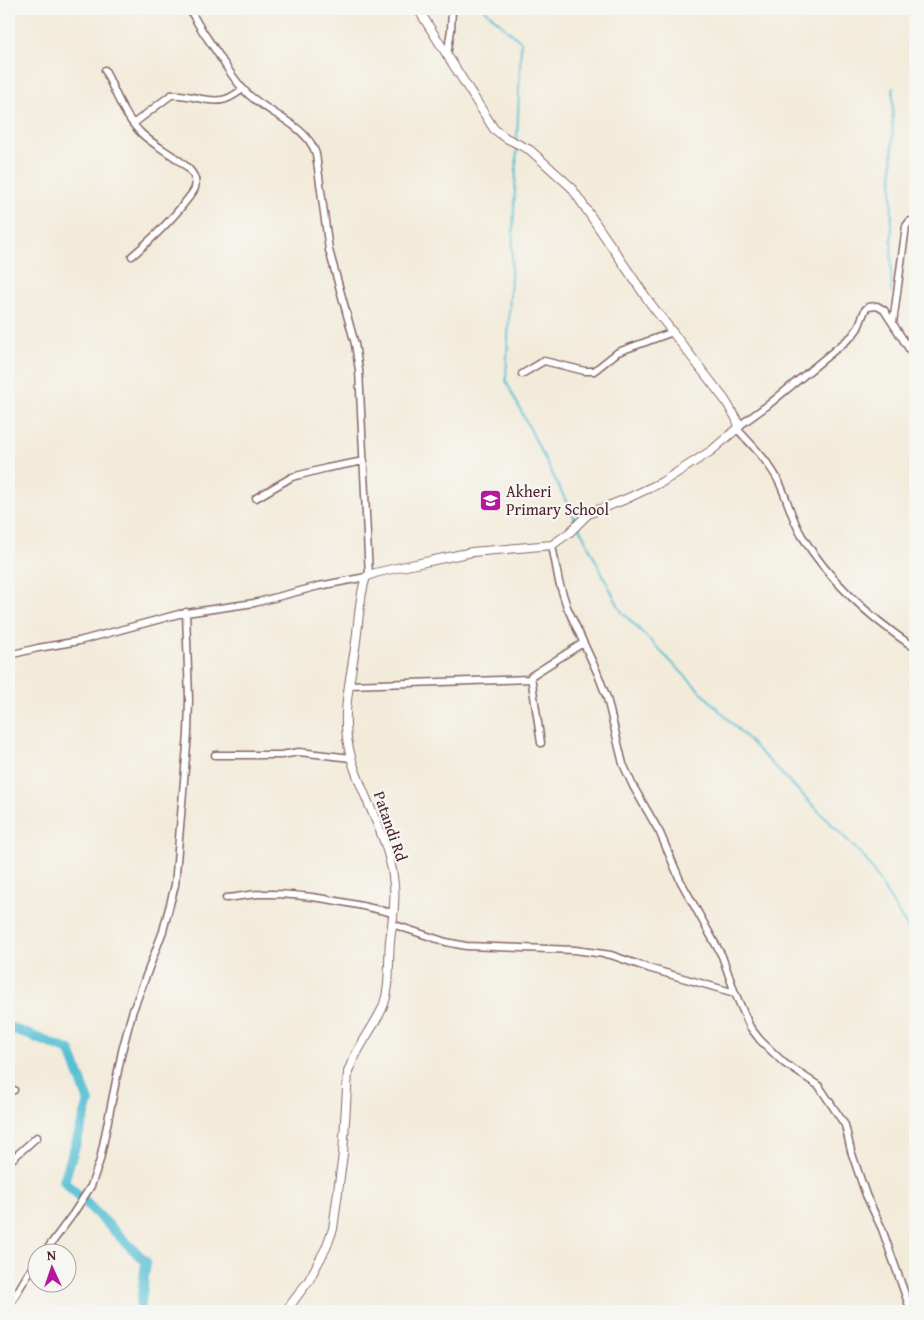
<svg xmlns="http://www.w3.org/2000/svg" width="924" height="1320" font-family="'Gentium Book Plus',serif">
<style>
.lines{fill:none;stroke-linecap:round;stroke-linejoin:round}
.stream{stroke:#57bfd4;stroke-width:2}
.river{stroke:#57bfd4;stroke-width:10}
.minor-casing{stroke:#856668;stroke-width:9}
.tertiary-casing{stroke:#856668;stroke-width:10}
.minor{stroke:#fff;stroke-width:6}
.tertiary{stroke:#fff;stroke-width:8}
.labels{text-anchor:middle;dominant-baseline:central;stroke-width:4.5;stroke-linejoin:round;paint-order:stroke}
.poi-label{font-size:16px;fill:#4a1f2b;stroke:#f6f6f2;text-anchor:start}
.street-label{font-size:16px;fill:#4a1f2b;stroke:#f6f6f2}
</style>
<rect width="100%" height="100%" fill="#f6f6f2"/>
<filter id="ink" filterUnits="userSpaceOnUse"><feTurbulence type="fractalNoise" baseFrequency=".02" numOctaves="2"/><feDisplacementMap in="SourceGraphic" scale="10" xChannelSelector="R" yChannelSelector="G"/><feConvolveMatrix kernelMatrix="1 2 1 2 8 2 1 2 1" color-interpolation-filters="sRGB"/></filter>
<filter id="wash" filterUnits="userSpaceOnUse"><feTurbulence type="fractalNoise" baseFrequency=".0096" numOctaves="4" result="noise"/><feDisplacementMap in="SourceGraphic" scale="20" xChannelSelector="R" yChannelSelector="G"/><feGaussianBlur stdDeviation="1.12" result="paint"/><feColorMatrix in="noise" values="0 0 0 0 0 0 0 0 0 0 0 0 0 0 0 0 0 1.4 0 .05"/><feComposite in="paint" operator="in"/></filter>
<g filter="url(#wash)">
<rect width="100%" height="100%" fill="#f3ebda"/>
<g class="lines">
<path class="stream" d="M484,9L521,42L517,140
M517,147L506,381L577,523
M891,292L893,87
M579,527L621,611L865,858L915,940"/>
<path class="river" d="M9,1027L70,1051L89,1102L64,1181L146,1262L140,1311"/>
</g>
</g>
<g filter="url(#ink)">
<g class="lines">
<defs>
<path id="minor" d="M190,9C197,25 208,39 218,54C227,68 236,83 248,94C269,114 307,125 316,154L329,250L355,344L359,370L369,576
M447,56L451,30L452,9
M105,70C115,92 124,116 141,133C155,147 174,154 188,168C193,173 197,180 195,188C193,193 189,197 186,201C170,222 152,239 132,256
M133,124L171,95C188,93 205,103 222,100C230,99 237,93 243,89
M893,323L906,226L909,222L915,219
M522,374L544,361L585,371H594L618,352L673,332
M739,426L768,405L852,336L858,328L865,310L868,307L877,306L884,310L915,358
M738,430C753,446 770,463 780,484C788,501 792,520 802,536C830,582 872,619 915,648
M256,498L292,477L327,468L364,461
M552,545L559,582L567,607L597,672L607,698L623,764L633,786L660,833L680,880L722,956L735,993L750,1027L760,1040L784,1063L819,1086L845,1125L851,1151L866,1195L882,1229L911,1311
M9,655L38,648L79,641L179,614L254,603L319,586L366,577
M349,685L530,679
M541,743L531,676L583,643
M215,755H281L299,752L351,758
M226,898C238,897 250,894 261,894C306,893 350,903 393,913
M392,924L446,942L466,946L575,950L611,955L648,968L735,993
M9,1092L14,1090
M9,1162L37,1137
M45,1252L73,1214L91,1186L100,1160L122,1051L132,1013L163,931L175,885L188,734L189,699L186,612
M9,1306L28,1274L38,1262"/>
<path id="tertiary" d="M286,1311L309,1280L326,1248L333,1229L343,1154L348,1072C356,1049 372,1030 382,1009C391,989 388,963 390,941C392,923 396,903 394,885C390,837 363,801 351,757C339,717 351,680 356,641C359,620 359,597 366,577L375,573L392,569L472,552L552,545L569,533L588,514L626,499L662,482L711,451L739,427L736,418L725,400L650,303L571,187L530,150L506,138L494,129L418,9"/>
</defs>
<use href="#minor" class="minor-casing"/>
<use href="#tertiary" class="tertiary-casing"/>
<use href="#minor" class="minor"/>
<use href="#tertiary" class="tertiary"/>
</g>
</g>
<defs>
<symbol id="school-square" viewBox="-11 -11 22 22"><rect x="-9" y="-9" width="18" height="18" rx="4" fill="#b5179e" stroke="#f6f6f2"/><path d="M0-5L7-2L0 1L-7-2ZM-4 1L0 2.5L4 1V4Q0 6-4 4Z" fill="#fff"/></symbol>
</defs>
<g fill-rule="evenodd">
<use href="#school-square" x="478" y="488" width="25" height="25"/>
</g>
<g class="labels">
<g class="poi-label">
<text x="506" y="491">Akheri<tspan x="506" dy="18">Primary School</tspan></text>
</g>
<g class="street-label">
<text transform="translate(391 826) rotate(71)">Patandi Rd</text>
</g>
</g>
<rect width="924" height="1320" fill="none" stroke="#f6f6f2" stroke-width="30"/>
<g transform="translate(52 1268) rotate(357)"><circle r="24" fill="#f6f6f2" stroke="#b1a0a2"/>
<path d="M0-4L9 19L0 12L-9 19Z" fill="#b5179e"/>
<text y="-8" font-size="14" font-weight="bold" text-anchor="middle" fill="#4a1f2b">N</text>
</g>
</svg>
